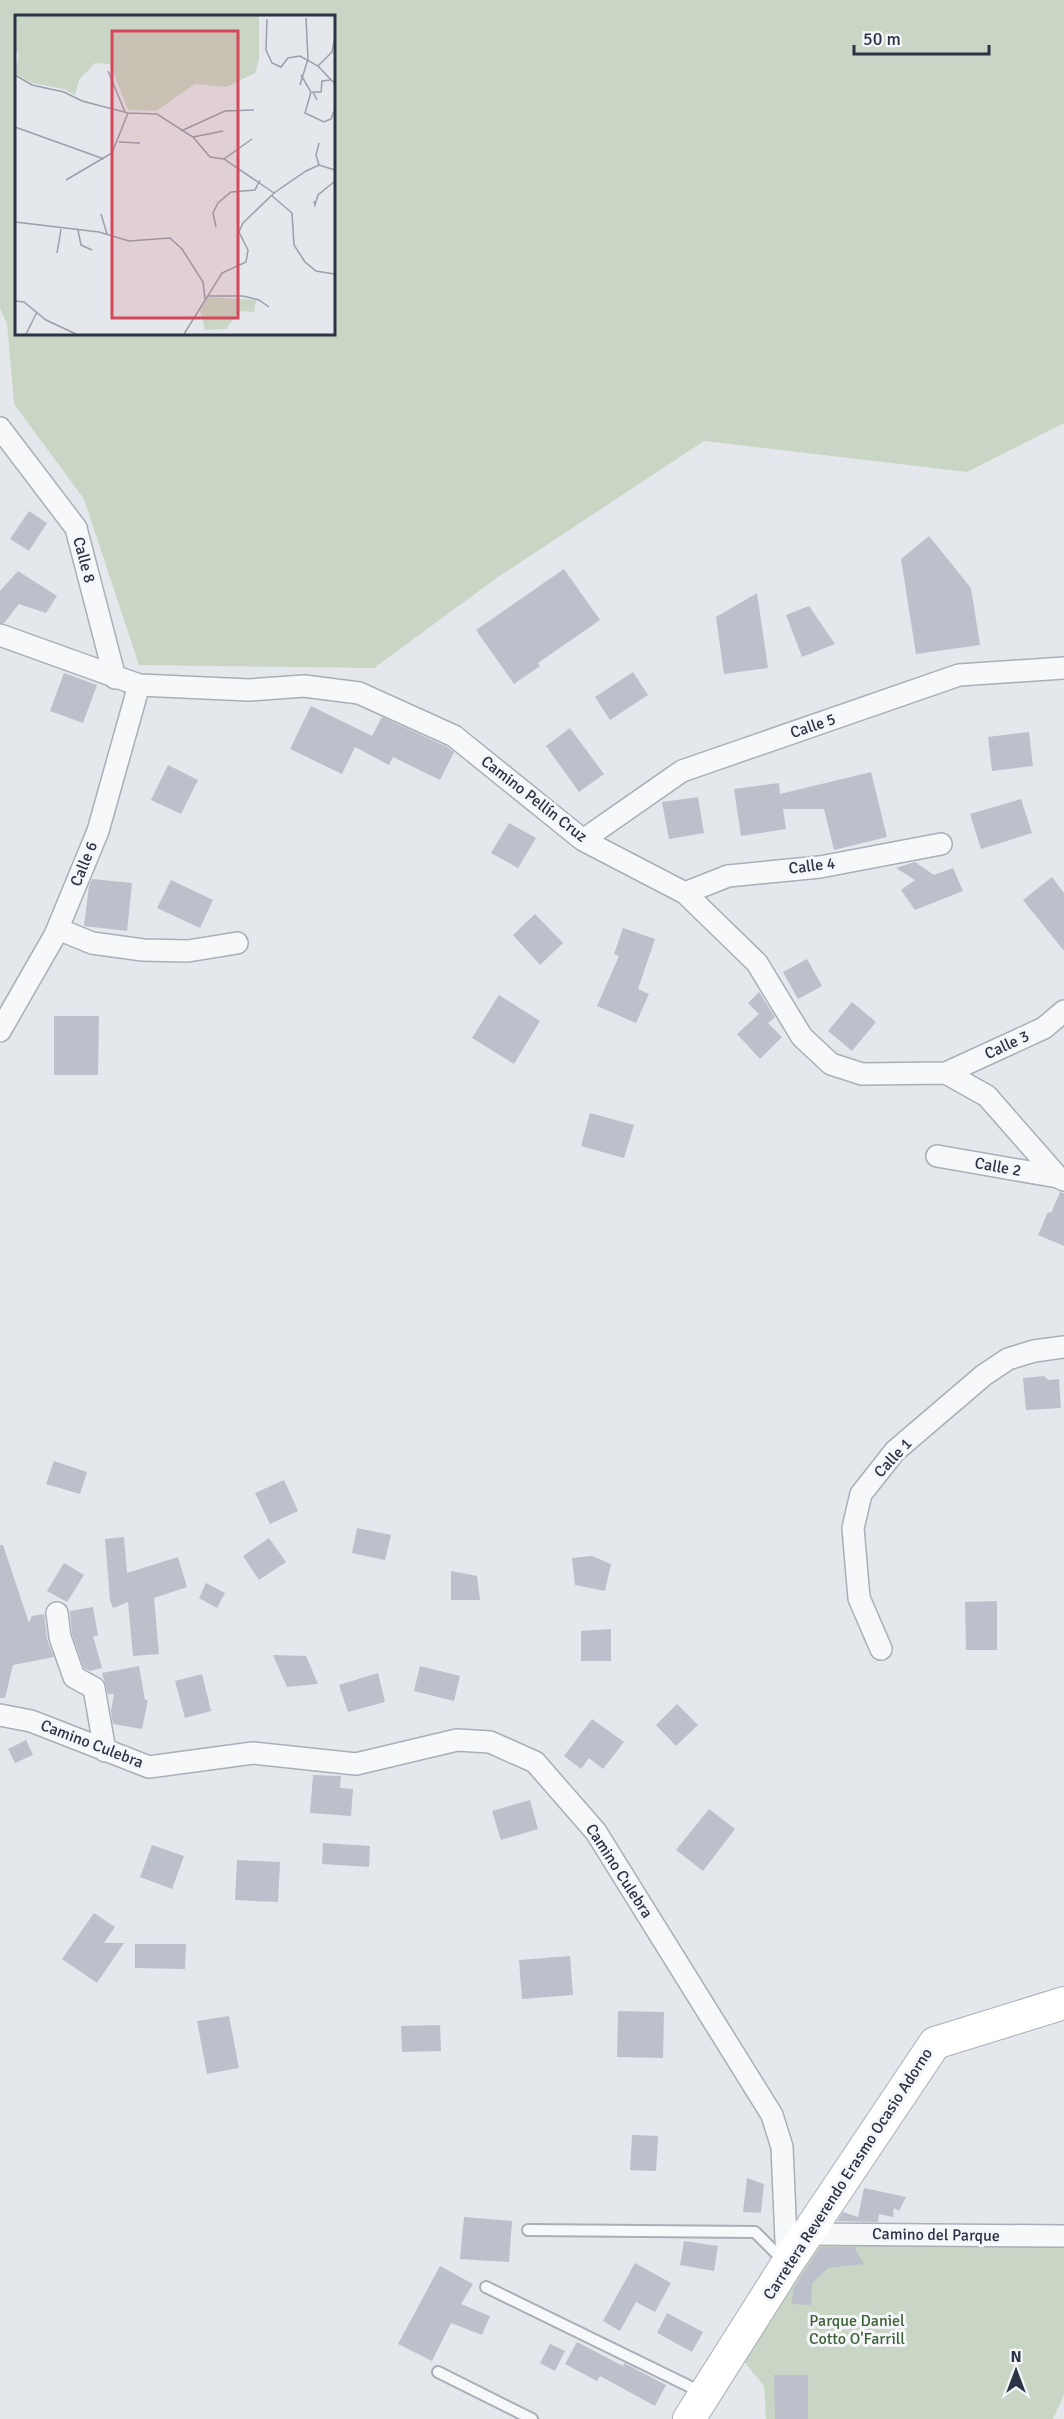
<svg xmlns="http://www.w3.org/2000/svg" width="1064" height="2419" font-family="Signika,sans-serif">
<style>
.green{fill:#c9d6c5;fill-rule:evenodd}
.building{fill:#bbc0ca}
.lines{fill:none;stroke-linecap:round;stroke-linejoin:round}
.lane-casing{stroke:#a9aeb7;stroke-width:14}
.street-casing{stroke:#a9aeb7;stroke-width:24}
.secondary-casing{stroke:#a9aeb7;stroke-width:34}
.lane{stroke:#f7f8fa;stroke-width:10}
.street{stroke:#f7f8fa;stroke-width:21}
.secondary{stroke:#fff;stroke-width:32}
.labels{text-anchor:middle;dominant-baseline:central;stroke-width:6;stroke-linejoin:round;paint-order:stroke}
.street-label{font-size:16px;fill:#2b3445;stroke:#f4f6f9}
.park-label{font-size:16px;fill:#3f6138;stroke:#f4f6f9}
.inset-road{fill:none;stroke:#9a9fa9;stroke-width:1.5}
.view{fill:#d1495b;fill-opacity:0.15;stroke:#d1495b;stroke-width:3}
.inset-edge{fill:none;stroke:#2b3445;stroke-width:3}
</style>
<rect width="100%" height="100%" fill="#e4e7ec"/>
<path class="green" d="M0,0H1064V423L967,472L704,441L498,577L374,668L139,665L84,499L14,404L7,324L0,308ZM16,16H333V333H16Z
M814,2240L1064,2246V2395L1053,2419H766L764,2386L746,2364L742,2355Z"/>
<path class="building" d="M29,511L47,523L29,551L10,539Z
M929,536L971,588L980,645L916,654L901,559Z
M564,569L600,620L538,663L540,666L514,684L476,630Z
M18,571L57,596L46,613L19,604L4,623H0V591Z
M757,593L768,668L724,674L716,617Z
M809,606L835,644L802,657L786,615Z
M633,672L648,695L610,720L595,697Z
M64,673L97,685L83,723L50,711Z
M311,706L372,736L382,717L447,747L454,752L440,780L393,757L389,765L355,747L342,774L290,749Z
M570,728L604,774L579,792L546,746Z
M1029,732L1033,766L992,771L988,737Z
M168,765L198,780L181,814L151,800Z
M871,772L887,837L834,850L824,809H783L786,829L741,836L734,789L779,783L780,794Z
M698,797L704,833L669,839L662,802Z
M1021,799L1032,833L981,849L970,814Z
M509,823L536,838L518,868L491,853Z
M915,862L934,875L953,868L963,891L915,910L901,890L915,880L896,868Z
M1052,877L1064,893V951L1023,900Z
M92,879L132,883L127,931L84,926L89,886Z
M171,880L213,900L200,928L157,908Z
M535,914L563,943L540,965L513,935Z
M623,928L655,939L638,989L649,994L636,1023L597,1006L619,956L614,954Z
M807,959L822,986L798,999L783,972Z
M759,992L775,1017L768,1023L782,1037L760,1059L737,1034L759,1014L748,1003Z
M499,995L540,1021L514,1064L472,1038Z
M852,1002L876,1022L852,1051L828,1031Z
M54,1016H99L98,1075H54Z
M590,1113L634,1125L624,1158L581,1146Z
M1060,1192L1064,1193V1246L1038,1235L1048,1212L1051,1213Z
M1044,1376L1048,1380L1059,1379L1061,1408L1026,1410L1023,1378Z
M54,1461L87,1472L80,1494L46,1484Z
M284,1480L298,1511L270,1524L255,1493Z
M357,1528L391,1535L385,1560L352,1553Z
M124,1537L127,1573L178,1557L187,1587L154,1598L159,1654L133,1656L128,1602L113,1608L110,1600L105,1539Z
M269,1538L286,1562L259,1580L243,1556Z
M0,1545H3L29,1623L32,1616L44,1614L47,1639L54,1657L13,1665L5,1698H0Z
M592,1556L611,1564L605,1591L575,1585L572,1558Z
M64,1563L84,1575L67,1602L47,1591Z
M451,1571L477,1576L480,1600H451Z
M206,1583L225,1593L217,1608L199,1598Z
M997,1601V1650H966L965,1602Z
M93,1607L98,1636H93L102,1668L90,1671L84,1668L72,1634L70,1611Z
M611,1629V1661H581V1631Z
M273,1655L306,1656L318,1684L287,1687Z
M139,1666L145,1700H148L142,1729L113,1724L111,1711L114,1694H108L102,1673Z
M420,1666L460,1676L454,1701L414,1691Z
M378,1673L385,1702L348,1712L339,1685Z
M202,1674L211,1711L185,1718L175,1681Z
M677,1704L698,1725L676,1746L656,1725Z
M592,1719L624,1742L603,1769L589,1758L581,1769L564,1756Z
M26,1740L33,1755L15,1763L8,1749Z
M313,1775L341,1776L340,1788L353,1789L351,1816L310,1813Z
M530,1800L538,1829L501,1840L492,1811Z
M709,1809L735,1829L703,1871L676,1850Z
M323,1843L370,1846L369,1867L322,1864Z
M152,1845L184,1856L172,1889L140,1877Z
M237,1860L280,1862L278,1902L235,1900Z
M94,1913L115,1927L104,1943H124L97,1983L62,1959Z
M135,1944H186L185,1969L135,1968Z
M570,1956L573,1995L522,1999L519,1960Z
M618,2011L664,2012L663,2058L617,2057Z
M229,2016L239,2068L207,2074L197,2021Z
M440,2025L441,2051L402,2052L401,2026Z
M632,2135L658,2136L656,2171L630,2170Z
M747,2178L764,2184L761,2213L743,2212Z
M864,2188L906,2197L899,2211L894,2208L893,2217L879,2214L878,2222L837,2221L843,2212L858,2217Z
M464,2217L512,2221L509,2262L460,2259Z
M684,2241L718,2246L714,2271L680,2265Z
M820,2247H854L864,2264L828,2268L812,2283L811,2305L792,2304L793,2289Z
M635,2263L671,2283L655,2312L636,2302L620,2331L603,2321Z
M440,2266L473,2284L461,2304L490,2316L482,2335L451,2323L432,2361L398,2344Z
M667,2313L703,2332L692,2352L657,2333Z
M577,2342L623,2366L624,2363L666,2385L655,2406L600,2376L597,2381L565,2364Z
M550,2344L565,2351L555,2371L540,2363Z
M774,2375H808V2419H775Z"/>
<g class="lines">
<defs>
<path id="lane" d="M528,2230L755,2232L785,2262
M486,2287L701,2392
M438,2372L532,2419"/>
<path id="street" d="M0,428L76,528L115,678
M0,635L139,685L249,690L304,686L359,693L454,736L583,840L685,893L757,963L802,1037L831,1064L862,1074L946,1073L987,1096L1058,1177L1064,1180
M583,840L682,771L959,675L1064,668
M685,893L728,876L820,867L941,844
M58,929L92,943L143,950L188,951L237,943
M0,1031L55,935L98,831L139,685
M946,1073L1044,1028L1064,1011
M937,1156L1058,1177
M57,1613L60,1637L74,1677L94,1688L105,1751
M881,1649L859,1598L853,1528L861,1494L895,1451L984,1375L1008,1359L1034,1351L1064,1347
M0,1715L31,1721L149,1767L253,1753L356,1764L457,1740L490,1742L535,1762L596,1832L772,2115L782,2147L787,2264
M808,2234L1064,2236"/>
<path id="secondary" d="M689,2419L787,2264L935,2043L1064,2003"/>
</defs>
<use href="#lane" class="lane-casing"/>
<use href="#street" class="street-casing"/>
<use href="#secondary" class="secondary-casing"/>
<use href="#lane" class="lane"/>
<use href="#street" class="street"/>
<use href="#secondary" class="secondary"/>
</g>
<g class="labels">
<g class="street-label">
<text transform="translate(84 560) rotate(75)">Calle 8</text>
<text transform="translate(813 726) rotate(-19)">Calle 5</text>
<text transform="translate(534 799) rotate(38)">Camino Pellín Cruz</text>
<text transform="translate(84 864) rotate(-68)">Calle 6</text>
<text transform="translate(812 866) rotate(-7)">Calle 4</text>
<text transform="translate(1007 1045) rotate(-25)">Calle 3</text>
<text transform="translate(998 1167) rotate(10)">Calle 2</text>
<text transform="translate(893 1458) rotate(-47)">Calle 1</text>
<text transform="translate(92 1744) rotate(21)">Camino Culebra</text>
<text transform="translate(619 1871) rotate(57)">Camino Culebra</text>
<text transform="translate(848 2174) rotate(-57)">Carretera Reverendo Erasmo Ocasio Adorno</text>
<text transform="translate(936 2235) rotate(1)">Camino del Parque</text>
</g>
<g class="park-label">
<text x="857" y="2321">Parque Daniel<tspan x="857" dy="18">Cotto O'Farrill</tspan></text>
</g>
</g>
<g transform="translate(15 15)">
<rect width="320" height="320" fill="#e4e7ec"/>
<path d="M0,1H244V45L240,58L211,72L180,69L141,96L113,95L95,49L80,48L64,65L60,80L49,74L17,68L0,58L4,40L0,34ZM193,282L241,285L239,297L225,296L211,314L190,315L185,295Z" fill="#c9d6c5"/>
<path class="inset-road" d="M252,4L251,35L257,48L266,52L273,43L285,41L303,51L320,69M303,51L317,37L320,22M93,56L110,97M0,60L17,70L49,77L67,86L113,98L142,99L178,122L195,142L209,144L259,178M286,60L296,77L290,98L309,107L316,104L319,96M285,70L293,44L291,3M302,85L298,77H306L307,66L315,65M0,112L89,144M166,116L210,96L239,95M178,122L208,116M104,127L125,128M209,144L237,124M304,150L301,140L304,128M51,165L97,138L113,98M256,180L277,198L279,230L290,247L301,256L319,259M299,186L300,190L303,180L320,166M86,199L92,219M0,207L84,217L114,226L155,223L167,234L188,267L190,284M201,212L198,198L203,188L216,177L240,175L245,165M63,215L66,230L77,235M42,238L46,214M192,281H228L244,285L254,292M0,286L9,287L31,305L61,319M11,319L22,297M169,319L207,258L231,247L233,235L224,217L228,208L259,178L291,156L304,150L320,155"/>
<path class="view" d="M97,16H223V303H97Z"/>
<rect width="320" height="320" class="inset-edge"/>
</g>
<g transform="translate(1016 2371)" stroke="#f4f6f9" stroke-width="4.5" paint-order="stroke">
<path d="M0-4.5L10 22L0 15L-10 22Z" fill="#2b3445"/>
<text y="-9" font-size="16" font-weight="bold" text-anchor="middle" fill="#2b3445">N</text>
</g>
<path d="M854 45v9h135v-9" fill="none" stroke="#2b3445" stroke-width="3"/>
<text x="863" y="45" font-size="18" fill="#2b3445" stroke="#f4f6f9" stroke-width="4.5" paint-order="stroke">50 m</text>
</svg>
